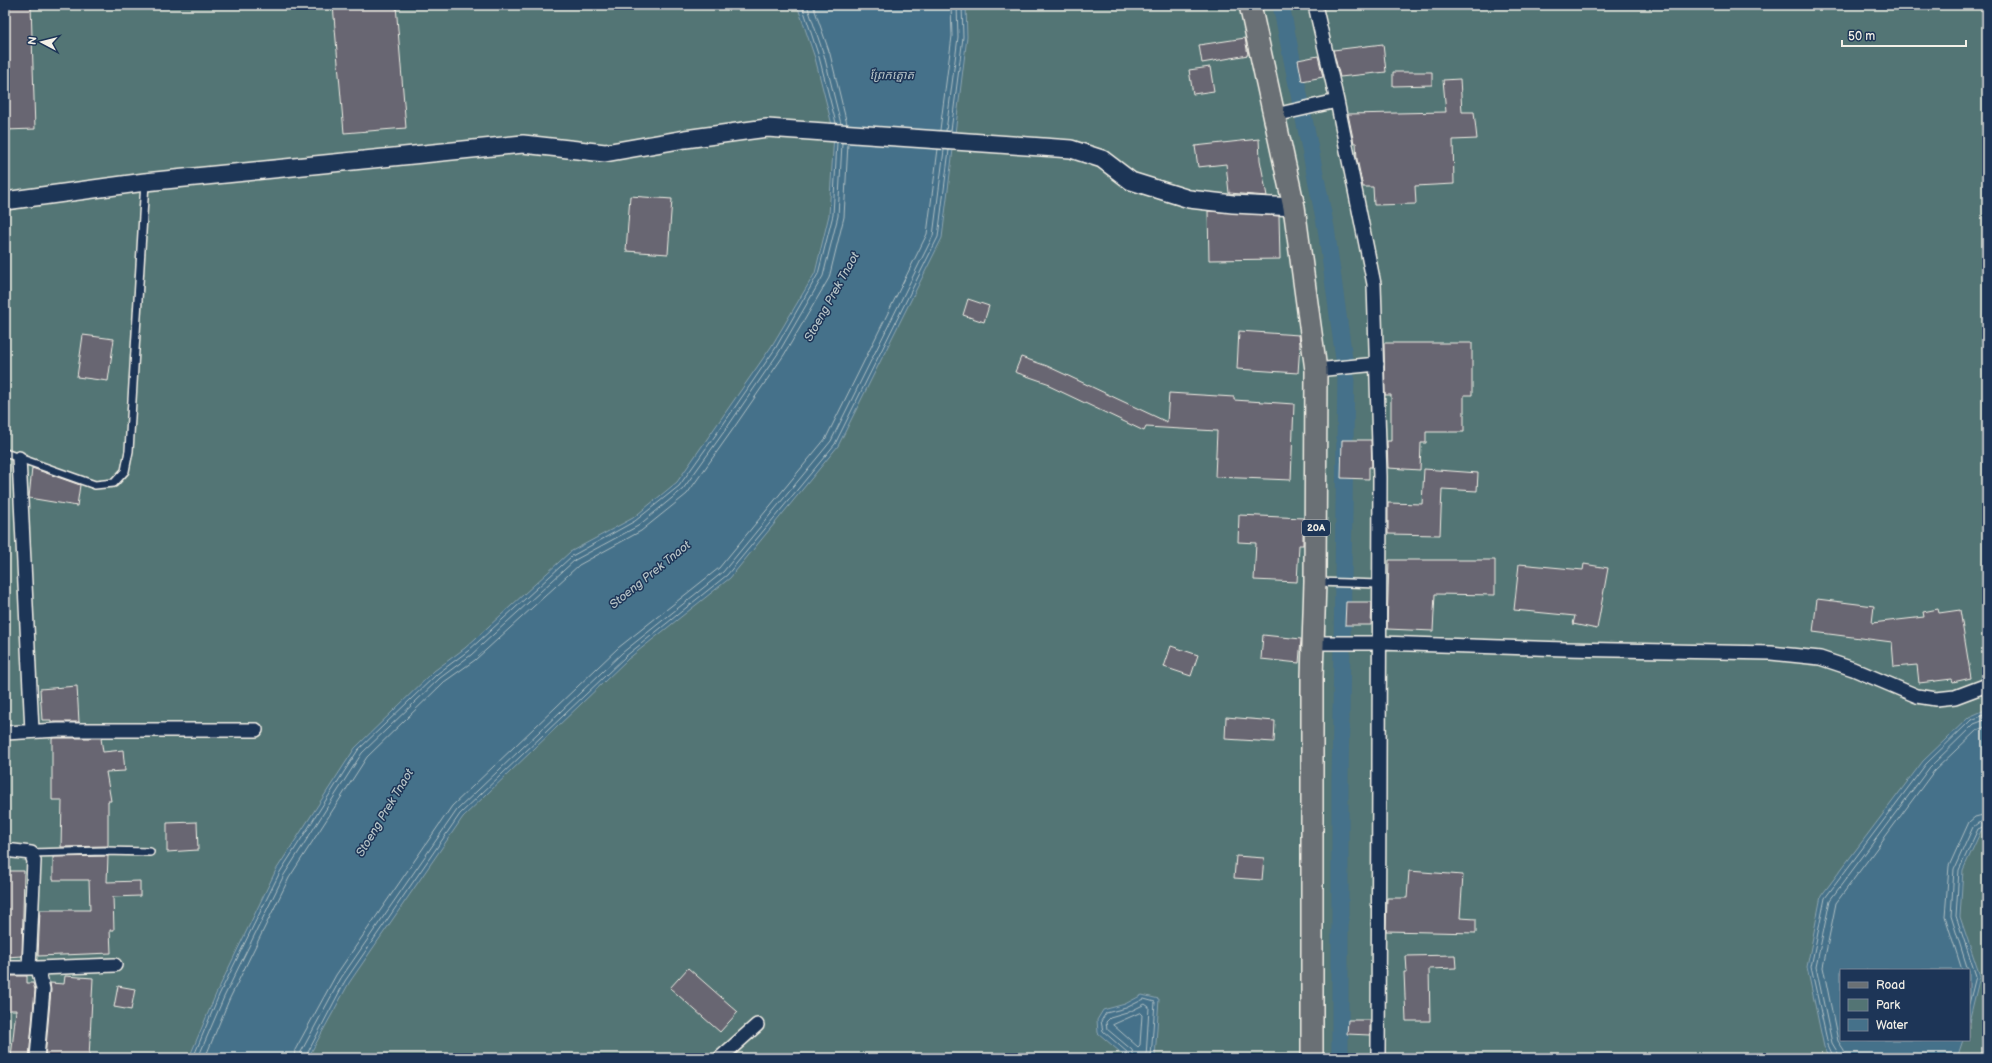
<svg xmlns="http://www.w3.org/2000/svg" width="1992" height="1063" font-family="'Balsamiq Sans','Noto Sans Khmer',sans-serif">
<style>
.green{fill:#537474;stroke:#a4b2ae;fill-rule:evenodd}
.water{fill:#45718a;stroke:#8ba4b0}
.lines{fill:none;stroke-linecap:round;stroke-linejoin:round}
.shore{stroke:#aebec2;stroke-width:1}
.canal{stroke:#45718a;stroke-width:17}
.building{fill:#686672;stroke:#f4f1e8}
.service-casing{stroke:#f4f1e8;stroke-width:10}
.minor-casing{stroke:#f4f1e8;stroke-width:16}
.tertiary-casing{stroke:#f4f1e8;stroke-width:20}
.primary-casing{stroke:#f4f1e8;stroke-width:24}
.service{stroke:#1d3557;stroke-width:7}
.minor{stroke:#1d3557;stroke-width:13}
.tertiary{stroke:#1d3557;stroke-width:17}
.primary{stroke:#6a7074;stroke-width:21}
.labels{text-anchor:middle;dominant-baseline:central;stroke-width:3;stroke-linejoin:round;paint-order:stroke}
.shield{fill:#1d3557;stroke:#b4b9bc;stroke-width:1}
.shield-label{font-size:10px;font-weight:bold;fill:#f4f1e8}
.water-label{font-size:12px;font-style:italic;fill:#b7c4c7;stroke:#1d3557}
</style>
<rect width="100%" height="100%" fill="#34445f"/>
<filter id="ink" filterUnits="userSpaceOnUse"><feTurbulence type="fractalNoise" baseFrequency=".025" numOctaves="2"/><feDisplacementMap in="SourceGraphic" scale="8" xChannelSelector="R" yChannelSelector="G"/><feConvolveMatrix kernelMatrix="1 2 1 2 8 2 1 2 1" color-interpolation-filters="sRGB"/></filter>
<g filter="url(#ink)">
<path class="green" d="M5,5H1987V1058H5ZM1841,970H1969V1040H1841Z"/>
<path class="water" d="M797,5H966L967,37L942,238L838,446L730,578L628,659L463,817L349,983L308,1058H189L216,994L276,870L355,748L434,671L465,648L570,552L633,518L677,482L771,347L815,273L829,215L834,133L815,58Z
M1987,709V829L1981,831L1963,870L1960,917L1980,976L1969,1022V970H1841V1040H1963L1957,1058H1831L1824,1047L1807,967L1821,896L1923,761L1969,717Z
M1142,995L1159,999L1155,1058H1127L1098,1033L1097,1020L1103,1010L1125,1004Z"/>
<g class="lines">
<path class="shore" d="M802,5L819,57L836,123
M807,5L824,55L841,124
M813,5L830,54L847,124
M940,130L952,36L951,5
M946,131L958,37L957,5
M951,131L963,37L962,5
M1962,970L1945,916L1949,866L1969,822L1975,817L1987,814
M1968,970L1951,916L1954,869L1973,827L1978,823L1987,820
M1969,1004L1976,976L1956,916L1959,870L1978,829L1987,825
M1140,1013L1142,1015L1140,1045L1138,1047L1113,1025Z
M193,1058L219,995L280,872L358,750L437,674L468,651L572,556L635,521L679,486L722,426L775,349L818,274L833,215L837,142
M198,1058L224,997L284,875L362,753L440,678L471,655L575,560L638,526L683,489L726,429L779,352L823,276L838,216L842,143
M205,1058L229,1000L289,878L367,757L444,682L475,660L579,565L641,531L687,494L731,432L784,355L829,278L844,217L848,143
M294,1058L295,1050L336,975L452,806L618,648L719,568L826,438L927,234L938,149
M300,1058L301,1052L341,978L457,810L622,653L723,572L831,441L933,236L944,150
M305,1058L345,981L460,814L626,656L727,575L835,444L938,237L949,150
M1129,1058L1128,1053L1103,1031L1101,1021L1106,1013L1126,1008L1144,999L1155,1002L1151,1058
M1134,1058L1132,1050L1107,1029L1106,1022L1110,1018L1127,1013L1145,1004L1149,1007L1146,1058
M1834,1058L1828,1045L1811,967L1825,898L1926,764L1971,720L1987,714
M1839,1058L1838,1053L1832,1043L1816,967L1830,900L1930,767L1974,724L1987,719
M1845,1058L1844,1050L1838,1041L1823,967L1836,903L1934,771L1977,730L1987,726"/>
<path class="canal" d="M1281,5L1326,228L1346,373L1340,782V1058"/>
</g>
<path class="building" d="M5,5H31L35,129L5,130Z
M333,5H396L406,128L344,133Z
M1245,38L1248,55L1202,63L1199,45Z
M1383,44L1386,72L1340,77L1333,50Z
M1318,56L1323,77L1302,81L1298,60Z
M1210,67L1214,91L1193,94L1189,70Z
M1393,72H1432V85L1393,86Z
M1460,79L1462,112H1474L1477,139L1453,140L1454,184L1415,186L1416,204L1374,205L1373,187H1363L1357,159L1356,143H1354L1348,114L1446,112L1443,80Z
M1259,139L1260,160L1267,196L1229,193L1226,164L1198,167L1195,146Z
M630,196L672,199L668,254L626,251Z
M1208,211L1279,216L1280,259L1209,260Z
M968,299L989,306L984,322L963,315Z
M1239,331L1299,335L1300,344L1298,373L1237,369Z
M83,335L114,339L108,381L77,377Z
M1384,343H1472V395H1464V432H1426V443H1421L1420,470L1388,468L1387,441H1391V395H1385Z
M1021,357L1047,366L1167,422L1169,393L1234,397V400L1294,404L1291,480L1215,477L1217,431L1146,427L1144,431L1049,386L1050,384L1015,372Z
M1342,440H1371L1372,467H1369V479L1341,478Z
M32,468L80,485L77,506L29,498Z
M1424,469L1478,473L1477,491L1442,489L1440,535L1388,534V503L1422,504Z
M1239,515L1303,518V545H1299L1297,582L1254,580L1256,543L1238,542Z
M1389,560H1495V595L1435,594L1433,631L1387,629Z
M1519,564L1583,570L1584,564L1608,568L1597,629L1573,624L1575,616L1514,610Z
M1817,599L1874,606L1872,623L1924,617L1923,612L1938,609L1939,613L1960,610L1971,678L1953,682L1952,679L1919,683L1917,665L1894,667L1892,642L1813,632Z
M1346,602H1372L1371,625H1345Z
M1263,635L1301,639L1299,663L1261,659Z
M1171,646L1198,655L1191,676L1164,667Z
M77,686L79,722H51V720H42L40,689Z
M1226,717L1275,721L1274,742L1225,739Z
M52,738H101L103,752L123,750L125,771L106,772L111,801H108V846L61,847L62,800H52Z
M197,822L198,850L167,852V823Z
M108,856L107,882L140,881V896L113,897L114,930H110L111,953L38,956L40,910H90L89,880H53V857Z
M1236,856L1264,858L1262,880L1234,878Z
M5,871H24L22,956L5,957Z
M1409,871L1463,875L1460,918L1476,919V933L1386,931L1387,898H1407Z
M1455,955L1456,968L1429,969L1430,1021H1406L1404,972H1407L1406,956Z
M688,968L738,1012L720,1032L670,988Z
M7,976H27V983H33L35,990L29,1058H11L16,1010H7Z
M65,976L93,978L89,1058H45L51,990L50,983L64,984Z
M118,986L135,989L131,1010L114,1007Z
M1348,1020H1370V1035L1347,1034Z"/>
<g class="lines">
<defs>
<path id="service" d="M5,453L95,485L114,483L125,471L129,451L145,182
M1317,582L1379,584
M31,853L104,851L150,852"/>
<path id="minor" d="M1315,5L1337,101L1374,284L1380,477L1378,1058
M1275,115L1337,101
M1316,370L1377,364
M19,458L32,731
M1313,643H1380L1565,649L1771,653L1820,658L1853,669L1917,696L1936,699L1955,697L1987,685
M5,733L58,730H256
M5,850L31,853L34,861L29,968H38L43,989L37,1058
M5,968H29
M38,968L115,965
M720,1058L757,1025"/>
<path id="tertiary" d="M5,201L145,182L523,144L605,153L685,139L767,128L1071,149L1102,159L1131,181L1189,199L1233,204L1294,207"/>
<path id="primary" d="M1250,5L1294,207L1316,370L1315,582L1312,677V1058"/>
</defs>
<use href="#service" class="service-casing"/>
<use href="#minor" class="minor-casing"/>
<use href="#tertiary" class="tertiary-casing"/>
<use href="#primary" class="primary-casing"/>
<use href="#service" class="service"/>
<use href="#minor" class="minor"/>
<use href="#tertiary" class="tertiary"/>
<use href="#primary" class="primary"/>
</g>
</g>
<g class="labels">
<rect class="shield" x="1302" y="520" width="28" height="16" rx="3"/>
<g class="shield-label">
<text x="1316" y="528">20A</text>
</g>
<g class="water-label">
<text x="892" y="75">ព្រែកត្នោត</text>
<text transform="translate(832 297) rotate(-61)">Stoeng Prek Tnaot</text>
<text transform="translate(650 575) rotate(-39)">Stoeng Prek Tnaot</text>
<text transform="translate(385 813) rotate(-59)">Stoeng Prek Tnaot</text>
</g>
</g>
<rect width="1992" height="1063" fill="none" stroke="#1d3557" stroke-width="20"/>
<rect x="10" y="10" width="1972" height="1043" fill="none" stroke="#f4f1e8" stroke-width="1.5" filter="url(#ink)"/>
<rect x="1840" y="969" width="130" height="72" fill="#1d3557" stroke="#738091"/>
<rect x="1848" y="982" width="20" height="6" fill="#6a7074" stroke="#738091"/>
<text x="1876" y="989" font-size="12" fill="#f4f1e8">Road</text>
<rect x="1848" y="999" width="20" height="12" fill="#537474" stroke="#738091"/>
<text x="1876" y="1009" font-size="12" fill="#f4f1e8">Park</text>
<rect x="1848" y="1019" width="20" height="12" fill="#45718a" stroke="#738091"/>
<text x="1876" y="1029" font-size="12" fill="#f4f1e8">Water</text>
<g transform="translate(42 42) rotate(277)" stroke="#1d3557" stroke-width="3" paint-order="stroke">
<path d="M0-3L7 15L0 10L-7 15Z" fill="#f4f1e8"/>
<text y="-6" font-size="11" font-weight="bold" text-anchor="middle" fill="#f4f1e8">N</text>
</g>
<path d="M1842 40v6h124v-6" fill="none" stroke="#f4f1e8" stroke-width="2"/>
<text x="1848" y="40" font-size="12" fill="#f4f1e8" stroke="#1d3557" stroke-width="3" paint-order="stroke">50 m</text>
</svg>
